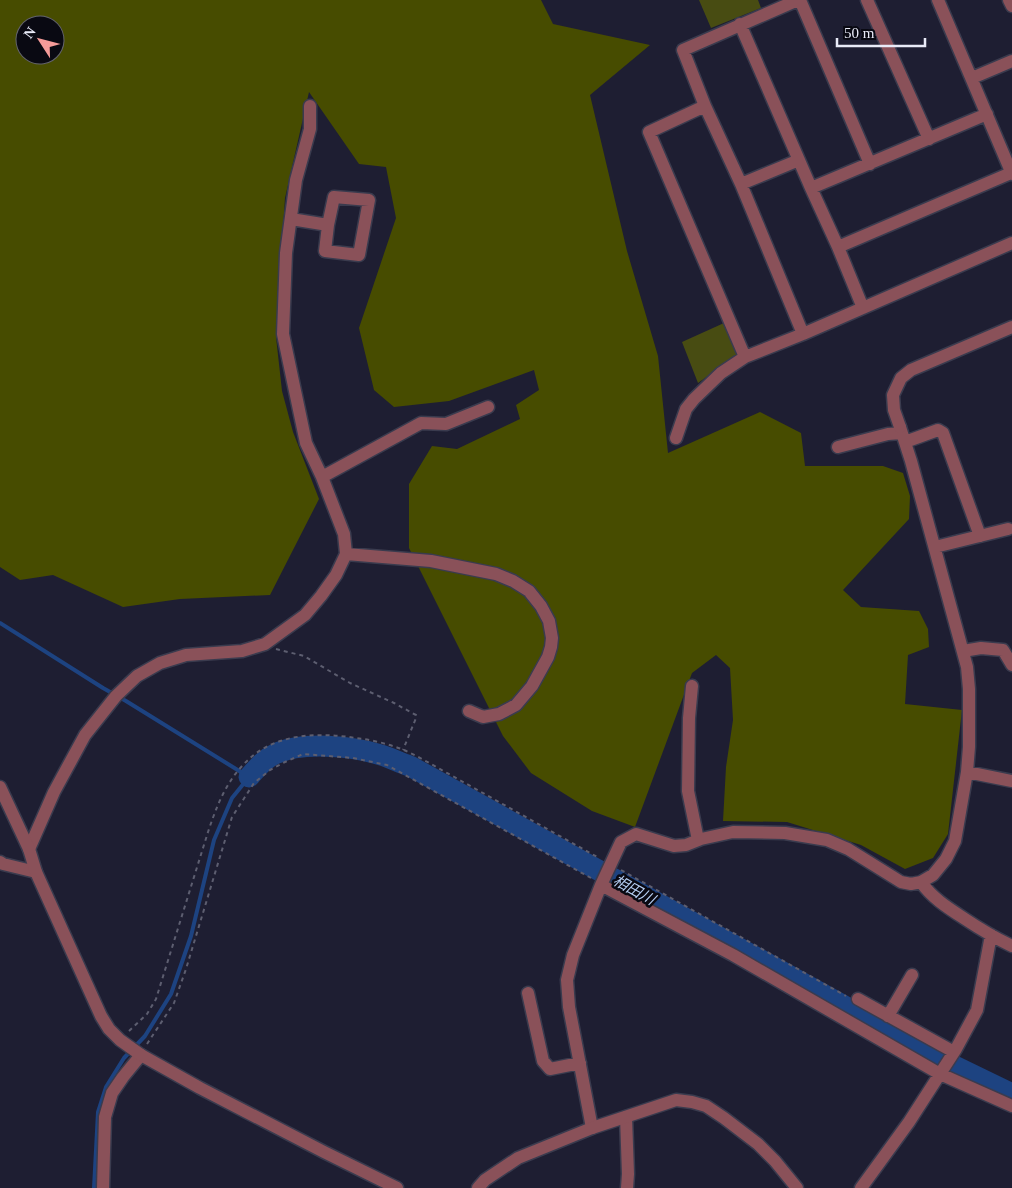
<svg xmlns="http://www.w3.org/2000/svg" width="1012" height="1188" font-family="'Times New Roman','Noto Sans JP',serif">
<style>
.green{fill:#484c12}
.forest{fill:#474c00;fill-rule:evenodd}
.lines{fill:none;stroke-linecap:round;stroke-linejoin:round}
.stream{stroke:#1d4381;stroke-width:4}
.river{stroke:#1d4381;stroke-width:21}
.minor-casing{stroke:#3a3b4e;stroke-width:15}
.tertiary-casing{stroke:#3a3b4e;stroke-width:15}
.path{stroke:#5d5e70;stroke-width:2;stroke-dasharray:4 4;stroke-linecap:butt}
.minor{stroke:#8a5159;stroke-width:12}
.tertiary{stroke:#8a5159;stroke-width:12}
.labels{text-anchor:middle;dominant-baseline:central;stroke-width:5;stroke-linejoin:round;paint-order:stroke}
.water-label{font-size:15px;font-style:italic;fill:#b6cef2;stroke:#090912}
</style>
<rect width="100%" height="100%" fill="#1e1e32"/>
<path class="green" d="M699,0H758L761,8L711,28Z
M724,323L737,355L698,383L682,342Z"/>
<path class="forest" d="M0,0H541L553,24L650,45L590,95L627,251L658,356L668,453L760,412L801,433L805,466H883L903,473L910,496L909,519L843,590L861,607L919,611L928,629L929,647L908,655L905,704L962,710L948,834L933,858L905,869L861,845L787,822L723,821L726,767L733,720L730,668L716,655L692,673L635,827L592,811L531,773L503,736L409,548V484L432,446L457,449L520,419L516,405L539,390L534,370L449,401L394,407L374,390L359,328L396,218L386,167L359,164L309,92L285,198L276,337L282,391L293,432L319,499L270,595L180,599L123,607L53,575L20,580L0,567ZM25,25H55V55H25Z"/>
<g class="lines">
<path class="stream" d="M0,623L103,688L126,701L249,777L232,798L214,840L191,936L171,994L145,1036L124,1058L106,1087L98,1112L94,1188"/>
<path class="river" d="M249,777C257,768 264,759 275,754C302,741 353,746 381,755C391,758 400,763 410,766L942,1060L1012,1094"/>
<defs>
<path id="minor" d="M800,0L870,164
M867,0L929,139
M938,0L1012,174
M740,24L811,188L838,247L863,308
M972,78L1012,61
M705,106L741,184L803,334
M741,184L799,160
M811,188L987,114
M291,219L328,225L334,197L369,200L359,255L325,251L328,225
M838,247L1011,173
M745,357L649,132L705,106L683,50L798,0
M676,438L686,409L694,399L721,373L745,357L803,334L1012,243
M905,442L938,430L943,433L980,536
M838,447L888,434L902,433
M322,477L421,423L446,424L488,407
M935,547L1008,529
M346,554L431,561L496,574L513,581L529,591L541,606L549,621L552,638L551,647L548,657L532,686L516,705L499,714L483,717L469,711
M963,651L981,648L1003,650L1012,665
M692,686L689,718L688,791L698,840
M967,772L1012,781
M29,849L54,792L85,735L116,696L137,676L160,663L186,655L242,651L265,644L305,615L321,596L336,575L346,554L344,534L322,477L306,443L283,334L286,253L296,180L310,129V106
M0,862L3,864L36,872
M921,882C932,898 948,908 965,919C980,929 995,938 1012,946
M601,885L733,955L940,1074L1012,1106
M528,993L543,1061L550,1069L580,1063
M858,999L954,1052
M888,1016L912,975
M626,1117L628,1174L627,1188
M592,1128L569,1007L567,980L573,955L601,885L621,842L636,834L674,846L686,845L701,839L733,832L785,833L827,840L848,849L901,882L911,884L921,882L933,875L946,859L955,841L967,772L969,747V689L967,667L911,461L900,427
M103,1188L105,1117L112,1093L123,1077L141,1055
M861,1188L909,1122L956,1049L977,1010L991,935"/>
<path id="tertiary" d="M1009,0L1012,6
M900,427L894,410L893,395L901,378L911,370L1012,327
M0,787L29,849L36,872L101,1016L109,1029L120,1040L141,1055L200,1088L324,1152L397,1188
M478,1188L485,1180L518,1158L592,1128L676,1100L692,1102L706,1106L724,1118L758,1144L775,1161L797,1188"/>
</defs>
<use href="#minor" class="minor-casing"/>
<use href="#tertiary" class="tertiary-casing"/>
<path class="path" d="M276,649L304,656L350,683L394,703L416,715V718L403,750
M621,870L846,996
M129,1031L147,1014L156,999L208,832C216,808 225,784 243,765C272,733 316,732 356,738C372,740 389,744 404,750C413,754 422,759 431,764L599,858
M147,1044L174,1003L186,969L232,817L254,783L270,770L285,762L303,754L353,758L387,765L591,878"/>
<use href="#minor" class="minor"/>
<use href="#tertiary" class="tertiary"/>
</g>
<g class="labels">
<g class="water-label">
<text transform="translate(634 890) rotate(29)">相田川</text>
</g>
</g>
<g transform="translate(40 40) rotate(306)"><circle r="24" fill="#090912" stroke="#63636e"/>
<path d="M0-4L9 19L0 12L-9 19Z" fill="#f59b99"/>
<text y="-8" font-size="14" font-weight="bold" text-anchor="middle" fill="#e9ebf8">N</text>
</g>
<path d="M837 38v8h88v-8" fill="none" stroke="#e9ebf8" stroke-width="2.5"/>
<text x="844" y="38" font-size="15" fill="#e9ebf8" stroke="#090912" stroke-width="4" paint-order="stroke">50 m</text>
</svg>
